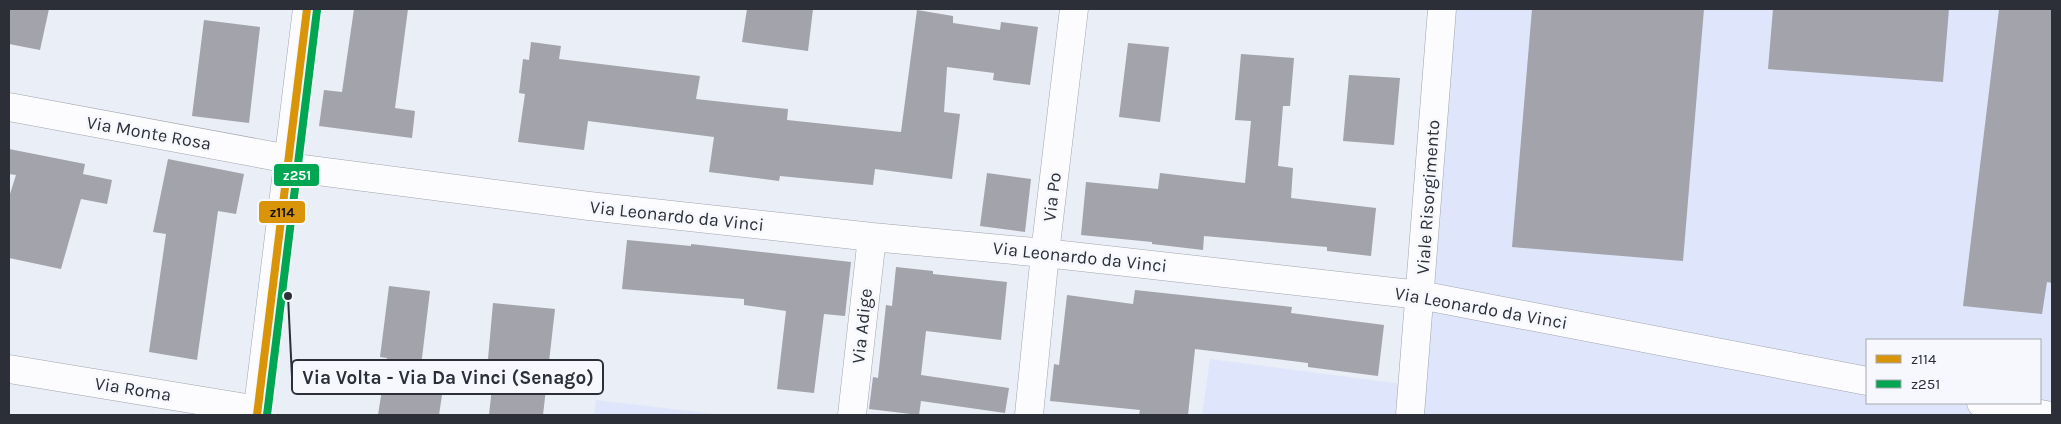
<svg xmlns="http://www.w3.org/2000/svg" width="2061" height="424" font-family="Karla,sans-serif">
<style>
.built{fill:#dfe6fb;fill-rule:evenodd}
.building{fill:#a2a3ab}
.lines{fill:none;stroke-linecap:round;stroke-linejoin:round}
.minor-casing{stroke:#a1a4ac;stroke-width:29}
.tertiary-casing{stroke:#a1a4ac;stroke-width:29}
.minor{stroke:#fcfcfe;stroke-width:28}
.tertiary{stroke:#fcfcfe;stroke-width:28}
.bus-1-casing{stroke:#f6f8fd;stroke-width:11}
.bus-2-casing{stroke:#f6f8fd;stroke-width:11}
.bus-1{stroke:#d99408;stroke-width:8}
.bus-2{stroke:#00a651;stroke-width:8}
.labels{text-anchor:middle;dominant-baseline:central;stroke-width:5;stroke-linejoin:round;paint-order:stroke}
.street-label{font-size:18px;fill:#2c2f37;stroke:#f6f8fd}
.leader{fill:none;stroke:#2c2f37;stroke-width:2}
.callout-dot{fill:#2c2f37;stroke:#f6f8fd;stroke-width:2}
.callout{fill:#f6f8fd;stroke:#2c2f37;stroke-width:2}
.callout-label{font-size:19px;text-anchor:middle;font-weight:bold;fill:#2c2f37}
.line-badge{stroke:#f6f8fd;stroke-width:2}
.badge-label{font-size:14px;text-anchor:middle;font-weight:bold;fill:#fff}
.pale-badge-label{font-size:14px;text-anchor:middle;font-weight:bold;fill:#111}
</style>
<rect width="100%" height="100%" fill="#eaeef7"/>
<path class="built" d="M1453,9H2052V415H1420ZM1867,340H2040V403H1867Z
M1210,359L1410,385L1408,415H1202Z
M596,400L724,415H594Z"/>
<path class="building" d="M9,9H49L40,50L9,44Z
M354,9H408L395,108L415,111L412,138L319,126L324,90L342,92Z
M747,9H813L808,51L742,42Z
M1532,9H1704L1683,261L1512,247Z
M1773,9H1949L1943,82L1768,69Z
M1999,9H2052V283L2047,282L2042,314L1963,306Z
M917,10L953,16V23L1000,30L1001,22L1038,27L1030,85L993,80L994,73L947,67L944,112L960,114L952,179L875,169L873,185L780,176L779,181L709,172L714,137L588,121L584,150L518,142L525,94L519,93L523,59L529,60L531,42L561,46L559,59L700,76L696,99L788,109L787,120L901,132Z
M204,20L260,27L249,123L192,116Z
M1128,43L1169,47L1160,122L1119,117Z
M1241,54L1294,58L1290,106H1283L1278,166L1293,168L1291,198L1376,208L1371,256L1327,251V247L1204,236L1203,250L1152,244V242L1081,235L1086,182L1158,189L1160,173L1245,183L1251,121L1235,120Z
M1349,75L1400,78L1394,145L1343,141Z
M9,149L85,164L83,174L112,180L107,204L81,199L61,269L9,258V197L16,175L9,174Z
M168,159L244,174L236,214L218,211L197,360L149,352L166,234L153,232Z
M987,173L1031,179L1025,232L980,226Z
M627,240L691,246V244L851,262L845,316L824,314L814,393L777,389L786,311L744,305V299L622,289Z
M896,267L933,271V274L1007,282L1001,340L926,331L921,375L1009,388L1005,413L921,401L919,415L869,409L873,377L878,378L886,305L892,306Z
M389,286L430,291L418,391L442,395L439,415H378L387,358L380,357Z
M1135,290L1292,307L1291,313L1384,325L1378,376L1308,367V363L1195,349L1188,415H1139L1140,410L1050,401L1054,364L1059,365L1067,295L1133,304Z
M493,303L555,309L543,415H489L495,360L488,359Z"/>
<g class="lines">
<defs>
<path id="minor" d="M9,107L289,159
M287,167L589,206L872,237L1045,253L1420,295L1867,381
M9,369L258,410
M1981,403L2046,415
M852,415L872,237
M1029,415L1045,253L1074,9
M1410,415L1442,9"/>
<path id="tertiary" d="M257,415L307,9"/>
</defs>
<use href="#minor" class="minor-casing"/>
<use href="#tertiary" class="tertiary-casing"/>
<use href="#minor" class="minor"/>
<use href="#tertiary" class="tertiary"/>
<defs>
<path id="bus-1" d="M257,415L307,9"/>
<path id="bus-2" d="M267,415L317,10"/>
</defs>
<use href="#bus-1" class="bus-1-casing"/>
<use href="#bus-2" class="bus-2-casing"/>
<use href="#bus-1" class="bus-1"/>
<use href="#bus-2" class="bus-2"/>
</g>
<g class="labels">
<g class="street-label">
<text transform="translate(149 133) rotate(10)">Via Monte Rosa</text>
<text transform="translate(1052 197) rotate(-83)">Via Po</text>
<text transform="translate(1428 197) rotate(-86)">Viale Risorgimento</text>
<text transform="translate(677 216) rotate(6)">Via Leonardo da Vinci</text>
<text transform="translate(1080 257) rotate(6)">Via Leonardo da Vinci</text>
<text transform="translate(1481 308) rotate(10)">Via Leonardo da Vinci</text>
<text transform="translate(862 326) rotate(-84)">Via Adige</text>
<text transform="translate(133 389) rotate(9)">Via Roma</text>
</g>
</g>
<path class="leader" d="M288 296L292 377"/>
<circle class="callout-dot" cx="288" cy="296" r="5"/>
<rect class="callout" x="292" y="360" width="311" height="34" rx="5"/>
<g class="callout-label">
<text x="448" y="384">Via Volta - Via Da Vinci (Senago)</text>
</g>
<g class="line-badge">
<rect x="273" y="163" width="47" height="24" rx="5" fill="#00a651"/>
<rect x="258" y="200" width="48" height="24" rx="5" fill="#d99408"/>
</g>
<g class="badge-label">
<text x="297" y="180">z251</text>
</g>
<g class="pale-badge-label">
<text x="282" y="217">z114</text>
</g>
<rect width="2061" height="424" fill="none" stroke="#2c2f37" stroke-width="20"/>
<rect x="1866" y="339" width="175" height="65" fill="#f6f8fd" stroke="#a5a8ae"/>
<rect x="1876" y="355" width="25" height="8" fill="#d99408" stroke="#a5a8ae"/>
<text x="1911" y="364" font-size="15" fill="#2c2f37">z114</text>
<rect x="1876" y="380" width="25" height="8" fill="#00a651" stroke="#a5a8ae"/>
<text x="1911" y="389" font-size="15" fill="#2c2f37">z251</text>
</svg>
